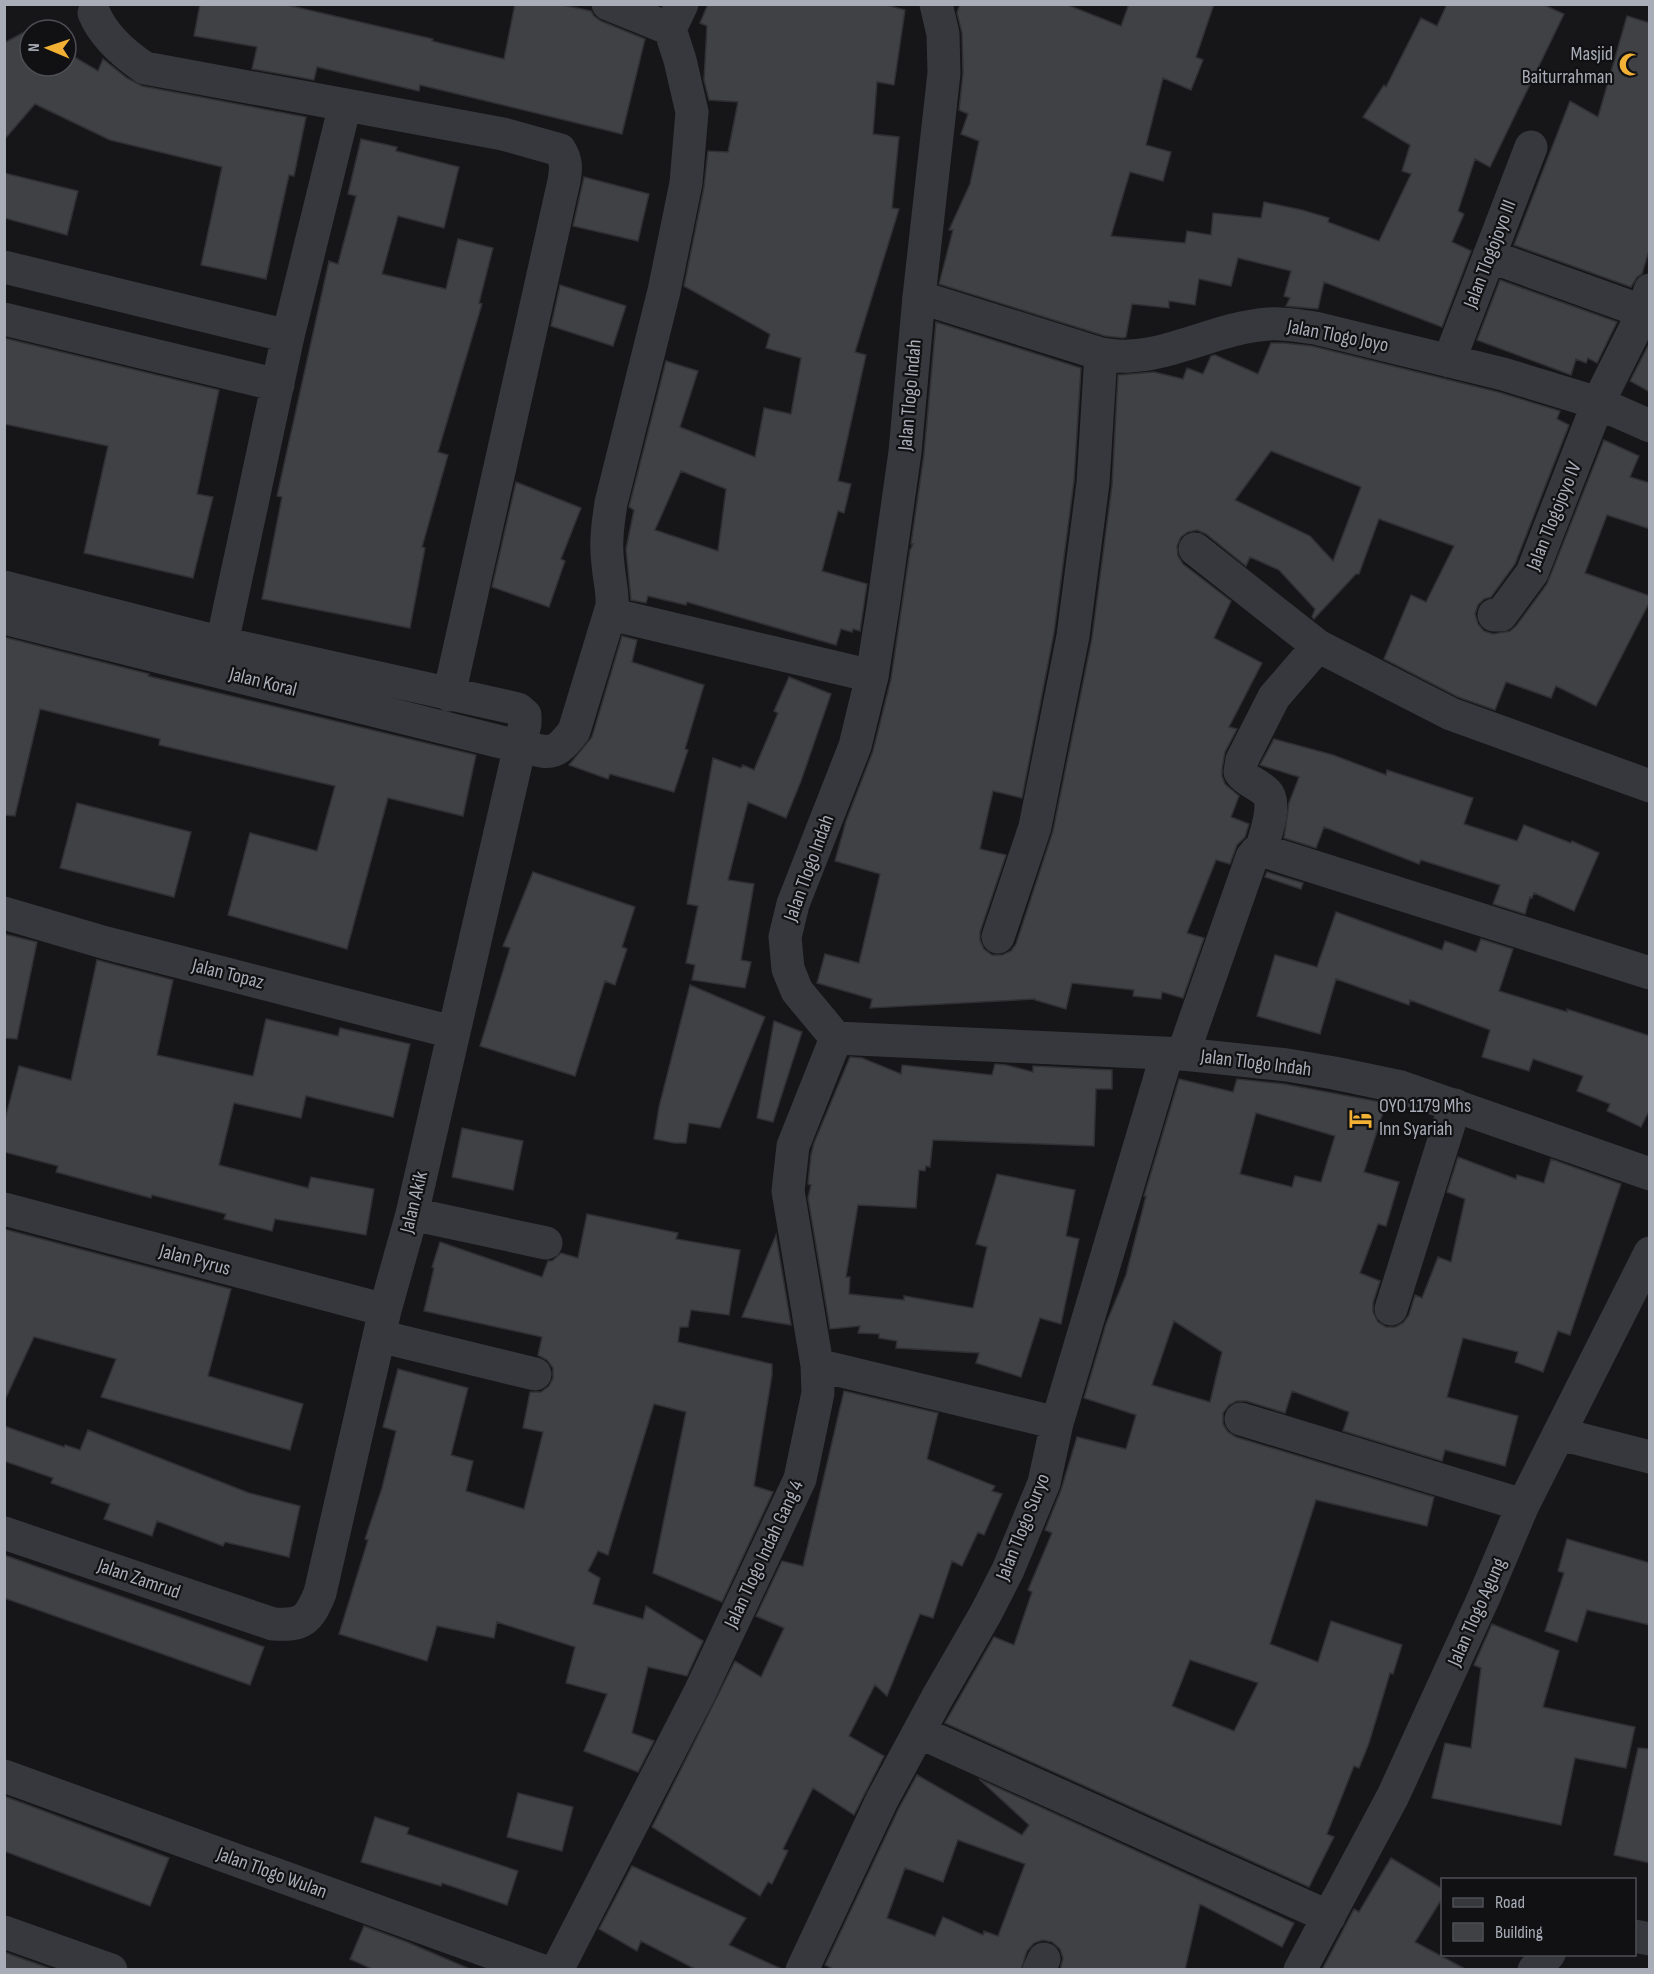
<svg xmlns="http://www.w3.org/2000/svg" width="1654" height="1974" font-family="'Sofia Sans Condensed',sans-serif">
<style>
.building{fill:#404145;stroke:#303034;stroke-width:1.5;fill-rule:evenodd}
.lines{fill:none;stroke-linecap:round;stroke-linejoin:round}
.minor{stroke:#37383d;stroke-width:33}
.tertiary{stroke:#37383d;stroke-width:33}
.labels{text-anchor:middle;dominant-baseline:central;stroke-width:4.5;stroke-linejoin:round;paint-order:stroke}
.poi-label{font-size:20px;fill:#a8adb8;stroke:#111113;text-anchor:end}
.street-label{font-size:20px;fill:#a8adb8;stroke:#111113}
</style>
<rect width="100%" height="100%" fill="#161618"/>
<path class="building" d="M200,4H283L433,39L432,41L504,59L515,4H558L591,11L594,16L601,21L645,39L622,134L420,85L419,91L317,67L314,80L252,69L257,47L194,36Z
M708,4H883L905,10L894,85L877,82L873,134L899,137L892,208L899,209L855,352L866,355L838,481L851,484L844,513L838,511L822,571L867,584L860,631L853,629L852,632L841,629L836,645L687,602L686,605L648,596L646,603L631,600L626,549L634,510L629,507L666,361L698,371L680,427L755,457L764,408L791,414L801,358L766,348L770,334L684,286L704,187L708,151L728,152L738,102L709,100L704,80L707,26L700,23ZM681,471L726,489L718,551L655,530Z
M960,4H1065L1121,26L1129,4H1214L1196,57L1203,60L1191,90L1163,78L1146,145L1171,152L1163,181L1130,172L1111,236L1185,243L1187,231L1211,235L1213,213L1261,218L1264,202L1302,210L1329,218L1328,222L1379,241L1411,174L1402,171L1410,145L1363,117L1384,85L1386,87L1421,18L1437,26L1447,4H1542L1564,14L1490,167L1475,159L1458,211L1464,214L1452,242L1471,251L1442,327L1324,282L1318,309L1286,306L1290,298L1284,296L1291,271L1238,258L1231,286L1199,279L1195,305L1169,301V308L1132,304L1126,337L1123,338L1105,336L939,284L953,230H949L970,184L979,141L961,134L968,114L959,110L963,73L962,33L957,13Z
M1627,16L1650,23V247L1642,274L1637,277L1631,287L1514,245L1570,101L1598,117Z
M39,24L42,30H30V66H66V52L98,71L103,59L127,78L142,86L306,117L294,176L289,175L266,279L201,265L222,167L110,140L35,104L4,140V43Z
M361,139L397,147L396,151L459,167L444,228L398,216L382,274L446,289L458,239L493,248L479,303L482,304L438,452L448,455L422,547L425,548L410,628L262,599L282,497L277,496L329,261L338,264L356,196L348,194Z
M4,173L78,191L67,235L4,218Z
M584,177L649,194L638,241L573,226Z
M1500,280L1617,322L1597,363L1588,358L1586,363L1576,359L1571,375L1477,340Z
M560,285L626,306L613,346L551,326Z
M936,322L1081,368L1074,481L1054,633L1022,798L993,791L980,849L1006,855L980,932V940L984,949L992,955H1002L1011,951L1016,944L1053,831L1092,638L1112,485L1118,375L1154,372L1183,379L1187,368L1203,374L1211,356L1215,355L1258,374L1271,343H1284L1312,346L1498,392L1560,411L1557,419L1569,425L1515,564L1491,597L1484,599L1478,605L1475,614L1478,624L1484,631L1493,634L1510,631L1516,626L1547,584L1604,440L1639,456L1630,477L1650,483V529L1607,515L1585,573L1650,596V601L1596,706L1556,686L1551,698L1506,682L1495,710L1458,697L1384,659L1411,595L1426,602L1454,546L1379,519L1359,574H1356L1314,619L1312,617L1315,609L1279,570L1250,557L1246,566L1206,534L1197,530L1188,532L1181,537L1177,546L1178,556L1183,564L1231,601L1214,638L1262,663L1229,727L1237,729L1225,752L1222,769V776L1225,784L1239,796L1231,817L1249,824L1245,837L1237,845L1230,864L1216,860L1187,933L1204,938L1183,998L1162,992L1161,999L1133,996L1134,990L1072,983L1066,1009L1035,1000V999L870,1008L872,999L817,983L825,954L859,963L880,874L835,861L846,821L873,751L891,679L910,550L913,544H911L924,454ZM1271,451L1361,487L1333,561L1310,536L1235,500Z
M4,338L219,390L197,494L213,497L193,578L84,553L108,446L4,424Z
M1650,342V392L1630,381Z
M516,482L581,508L561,559L565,561L549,607L492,587Z
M622,636L637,640L632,662L704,685L685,749L688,750L674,792L610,774L608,779L569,765L592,737Z
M4,637L149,674L148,676L476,755L463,816L388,798L347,949L228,915L250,833L317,851L335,786L159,745L160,739L40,709L15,816L4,815Z
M789,677L831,694L801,781L786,818L748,802L728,880L754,884L741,960L751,962L745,988L692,980L695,965L686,963L698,906L687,904L713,758L741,768L743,765L754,770L778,713L774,711Z
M1274,739L1333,755L1386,775L1387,770L1473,798L1464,824L1517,841L1524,825L1571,843L1572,841L1599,853L1574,911L1534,893L1532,898L1530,897L1525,914L1493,904L1500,885L1421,860L1419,864L1324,827L1316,848L1284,838L1289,803L1299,777L1260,765Z
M77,803L191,832L174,897L60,868Z
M533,872L635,907L622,947L627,949L615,985L605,981L575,1076L480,1046L510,948L503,946Z
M1267,872L1303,883L1301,889L1265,877Z
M1336,912L1442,950L1445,941L1476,952L1481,939L1513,949L1499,991L1567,1012V1009L1650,1036V1109L1641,1127L1607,1111L1610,1104L1577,1091L1583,1076L1533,1059L1529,1071L1482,1057L1490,1030L1410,1000L1409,1005L1336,979L1320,1034L1257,1016L1275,955L1317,967Z
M4,934L37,942L17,1039L4,1038Z
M97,960L173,980L157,1055L253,1076L266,1019L338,1036L340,1028L410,1044L393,1117L306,1096L301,1118L234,1103L219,1165L308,1188L311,1177L374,1189L366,1235L275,1219L272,1231L224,1219L226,1214L152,1195L151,1198L56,1172L58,1166L4,1152V1123L19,1066L71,1080Z
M690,985L765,1017L720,1128L689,1123L686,1143H674L654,1139L659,1107Z
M774,1021L802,1032L773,1122L757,1118Z
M850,1057L862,1058L901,1074L902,1065L992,1075L995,1064L1006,1065L1033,1072V1066L1112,1070V1089H1096L1094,1146L933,1140L930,1167L926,1166L925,1171L919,1170L916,1208L858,1205L846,1277H850L849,1294L904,1300V1296L973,1308L987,1247L976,1244L997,1174L1075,1190L1066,1236L1079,1239L1061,1324L1040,1318L1021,1377L976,1363L979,1353L896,1348L897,1341L879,1338V1334L858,1333L860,1326L830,1329L808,1198L811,1185L808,1184L811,1155L814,1143Z
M1179,1079L1233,1092L1237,1079L1284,1084L1386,1103L1364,1172L1399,1182L1386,1226L1378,1224L1360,1273L1380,1281L1373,1303V1312L1378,1322L1386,1327H1395L1403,1323L1409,1315L1415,1295L1422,1298L1438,1257L1451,1262L1465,1199L1447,1192L1458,1157L1516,1179L1517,1175L1544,1183L1551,1159L1621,1184L1570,1335L1558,1331L1543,1372L1515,1362L1518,1352L1463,1338L1447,1397L1518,1416L1505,1466L1445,1450L1442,1461L1343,1431L1349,1412L1292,1391L1285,1413L1246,1401H1237L1229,1405L1223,1413V1424L1228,1432L1236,1437L1434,1497L1427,1526L1316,1500L1270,1644L1318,1662L1331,1621L1402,1645L1393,1674L1390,1673L1369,1743L1359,1768L1354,1766L1327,1834L1334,1837L1309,1887L945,1723L994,1637L1014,1645L1032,1592L1028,1590L1052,1533L1045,1530L1061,1490L1077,1437L1126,1449L1136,1415L1084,1398L1106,1324L1126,1275L1146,1196H1144ZM1256,1113L1335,1136L1321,1182L1295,1176L1292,1187L1240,1174ZM1174,1321L1222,1352L1210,1402L1152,1385ZM1190,1660L1258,1683L1234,1731L1172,1706Z
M462,1128L523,1141L513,1190L452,1177Z
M587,1214L678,1233L676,1239L740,1250L729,1315L691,1310L688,1327H680L678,1342L772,1364V1375L754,1486L773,1492L722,1602L653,1573L686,1412L654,1404L608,1555L598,1551L588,1571L600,1578L593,1604L643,1619L646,1606L703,1641L687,1676L648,1667L632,1733L654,1741L638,1772L584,1751L607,1694L566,1683L575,1647L497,1622L494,1638L437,1626L427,1661L339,1634L368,1540L365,1539L382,1488L396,1431L383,1427L398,1369L468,1388L451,1455L473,1461L466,1491L524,1509L543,1432L523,1428L530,1392H541L549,1386L553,1378V1368L547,1360L538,1355L542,1337L424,1311L434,1268L432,1267L440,1242L542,1277L548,1261H552L561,1253L578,1258Z
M4,1229L231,1289L208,1376L303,1404L290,1450L101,1397L116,1359L34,1337L4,1402Z
M776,1235L791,1325L742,1317Z
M844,1391L938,1413L927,1459L995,1486L992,1491L1002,1494L984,1535L978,1532L962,1566L952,1561L933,1618L920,1614L887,1696L875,1685L849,1736L884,1756L854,1815L813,1788L783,1849L788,1851L772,1884L768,1882L760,1896L652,1827L735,1661L761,1677L784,1628L756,1616L782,1561L803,1566Z
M4,1426L64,1447L65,1445L80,1450L88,1430L249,1493L300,1506L289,1557L225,1542L223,1546L157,1521L152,1536L104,1519L110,1504L51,1483L53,1478L4,1461Z
M1567,1539L1650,1563V1625L1587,1610L1577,1642L1545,1631L1564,1573L1558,1571Z
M4,1555L264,1647L250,1685L4,1598Z
M1492,1624L1559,1651L1543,1707L1635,1727L1626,1768L1575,1758L1561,1825L1432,1798L1445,1743L1471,1748L1481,1668L1474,1665Z
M1638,1748L1650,1749V1863L1614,1855Z
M917,1775L1022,1835L1029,1825L979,1779L1294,1923L1282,1947L1200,1904L1185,1970H1060L1063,1958L1060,1949L1052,1942L1043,1940L1034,1943L1027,1951L1021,1970H835L825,1965L899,1808ZM958,1840L1025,1864L998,1936L984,1931L983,1935L943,1917L935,1936L887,1918L905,1868L943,1882Z
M518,1793L573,1807L562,1851L507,1837Z
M4,1796L169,1858L150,1906L4,1851Z
M375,1817L409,1828L407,1834L518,1871L507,1905L442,1883L441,1886L361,1862Z
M1391,1858L1443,1889V1897L1415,1942L1467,1970H1322L1354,1909L1359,1912Z
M632,1866L746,1918L729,1945L784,1970H697L641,1941L637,1951L599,1929Z
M364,1926L407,1942L472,1970H374L350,1959Z
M4,1952L54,1970H4Z"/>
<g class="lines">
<path class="minor" d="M608,4L670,29
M94,13C104,37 124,54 145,68L503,134L560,150C567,161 566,169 564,181L449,695
M1489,256L1650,314
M4,267L288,336
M919,297L1101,354C1110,355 1120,357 1129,356C1176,354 1221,327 1269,324C1284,323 1299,326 1315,328L1503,374L1598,403L1650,426
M4,319L278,385
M1449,361L1531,147
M1195,549L1318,646L1451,714L1650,786
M4,587L222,643L518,709L525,715V724L412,1214L385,1310L320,1593C309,1620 303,1626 273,1624L4,1533
M610,614L872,676
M1494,615H1501L1532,573L1598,403L1644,311L1650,290
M4,618L521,747C551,753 554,757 574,731L612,606C613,591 609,579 608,564C605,543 608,523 611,503L664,291L686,183L692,112L680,60L670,29L682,4
M222,643L288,336L345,105
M1261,850L1650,973
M4,913L106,943L452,1032
M998,937L1035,827L1073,636L1093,483L1101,354
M1183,1054L1252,857L1257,851L1261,850C1265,837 1277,803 1267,793C1259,784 1247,782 1240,772L1242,760L1274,697L1318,646
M4,1209L385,1310
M412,1214L546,1243
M1391,1309L1455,1105
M379,1336L535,1374
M817,1365L1057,1423
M1241,1419L1523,1505
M1560,1434L1650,1457
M919,1732L1329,1917
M4,1776L540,1970
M4,1932L111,1970
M1634,1936L1650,1939
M557,1970L700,1692L800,1479L818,1393L817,1365L788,1191L793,1146L836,1038
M802,1970L882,1800L937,1698L986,1613L1008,1570L1044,1483L1057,1423L1167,1054
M1039,1970L1044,1959
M1300,1970L1393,1796L1484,1597L1523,1505L1650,1253
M1534,1970L1549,1954"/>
<path class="tertiary" d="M936,4L943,34L944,73L919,297L905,452L883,607L872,676L855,746L793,904L785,937L788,969L797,991L836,1038L1183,1054L1287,1065L1334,1073L1401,1087L1650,1174"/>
</g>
<defs>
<symbol id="mosque-bare" viewBox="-9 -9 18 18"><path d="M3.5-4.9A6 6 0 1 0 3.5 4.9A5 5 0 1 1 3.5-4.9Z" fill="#f2b134" stroke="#111113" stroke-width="2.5" paint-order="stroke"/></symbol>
<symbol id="hotel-bare" viewBox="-9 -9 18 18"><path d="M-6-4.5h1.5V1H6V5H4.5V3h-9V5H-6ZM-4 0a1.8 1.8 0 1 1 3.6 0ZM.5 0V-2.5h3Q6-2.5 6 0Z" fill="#f2b134" stroke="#111113" stroke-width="2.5" paint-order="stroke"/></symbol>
</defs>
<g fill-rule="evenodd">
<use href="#mosque-bare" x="1614" y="48" width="33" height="33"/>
<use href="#hotel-bare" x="1344" y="1102" width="33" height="33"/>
</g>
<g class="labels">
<g class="poi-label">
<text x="1613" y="54">Masjid<tspan x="1613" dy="23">Baiturrahman</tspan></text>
<text x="1379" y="1106" text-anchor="start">OYO 1179 Mhs<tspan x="1379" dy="23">Inn Syariah</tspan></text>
</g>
<g class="street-label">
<text transform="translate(1490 254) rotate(-69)">Jalan Tlogojoyo III</text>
<text transform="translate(1338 336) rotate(11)">Jalan Tlogo Joyo</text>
<text transform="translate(910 395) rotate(-85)">Jalan Tlogo Indah</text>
<text transform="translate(1554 516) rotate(-68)">Jalan Tlogojoyo IV</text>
<text transform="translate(263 682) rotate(14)">Jalan Koral</text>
<text transform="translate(809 868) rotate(-70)">Jalan Tlogo Indah</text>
<text transform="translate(228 974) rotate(14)">Jalan Topaz</text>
<text transform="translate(1256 1063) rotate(7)">Jalan Tlogo Indah</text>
<text transform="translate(414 1202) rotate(-76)">Jalan Akik</text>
<text transform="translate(195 1260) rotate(15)">Jalan Pyrus</text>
<text transform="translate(1023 1527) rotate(-68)">Jalan Tlogo Suryo</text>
<text transform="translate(764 1554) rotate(-65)">Jalan Tlogo Indah Gang 4</text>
<text transform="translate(139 1579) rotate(19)">Jalan Zamrud</text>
<text transform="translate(1477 1612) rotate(-66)">Jalan Tlogo Agung</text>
<text transform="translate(272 1873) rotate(20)">Jalan Tlogo Wulan</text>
</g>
</g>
<rect width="1654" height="1974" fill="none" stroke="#a8adb8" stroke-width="12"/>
<rect x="1441" y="1878" width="195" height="78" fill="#111113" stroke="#4d4f55" stroke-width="1.5"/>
<rect x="1453" y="1898" width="30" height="9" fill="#37383d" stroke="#4d4f55" stroke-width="1.5"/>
<text x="1495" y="1908" font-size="18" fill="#a8adb8">Road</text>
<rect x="1453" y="1923" width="30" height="18" fill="#404145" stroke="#4d4f55" stroke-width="1.5"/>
<text x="1495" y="1938" font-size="18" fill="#a8adb8">Building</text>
<g transform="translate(48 48) rotate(272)"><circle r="28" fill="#111113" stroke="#4d4f55" stroke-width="1.5"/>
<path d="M0-4.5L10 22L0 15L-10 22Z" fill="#f2b134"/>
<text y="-9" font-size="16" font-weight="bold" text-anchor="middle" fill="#a8adb8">N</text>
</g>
</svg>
